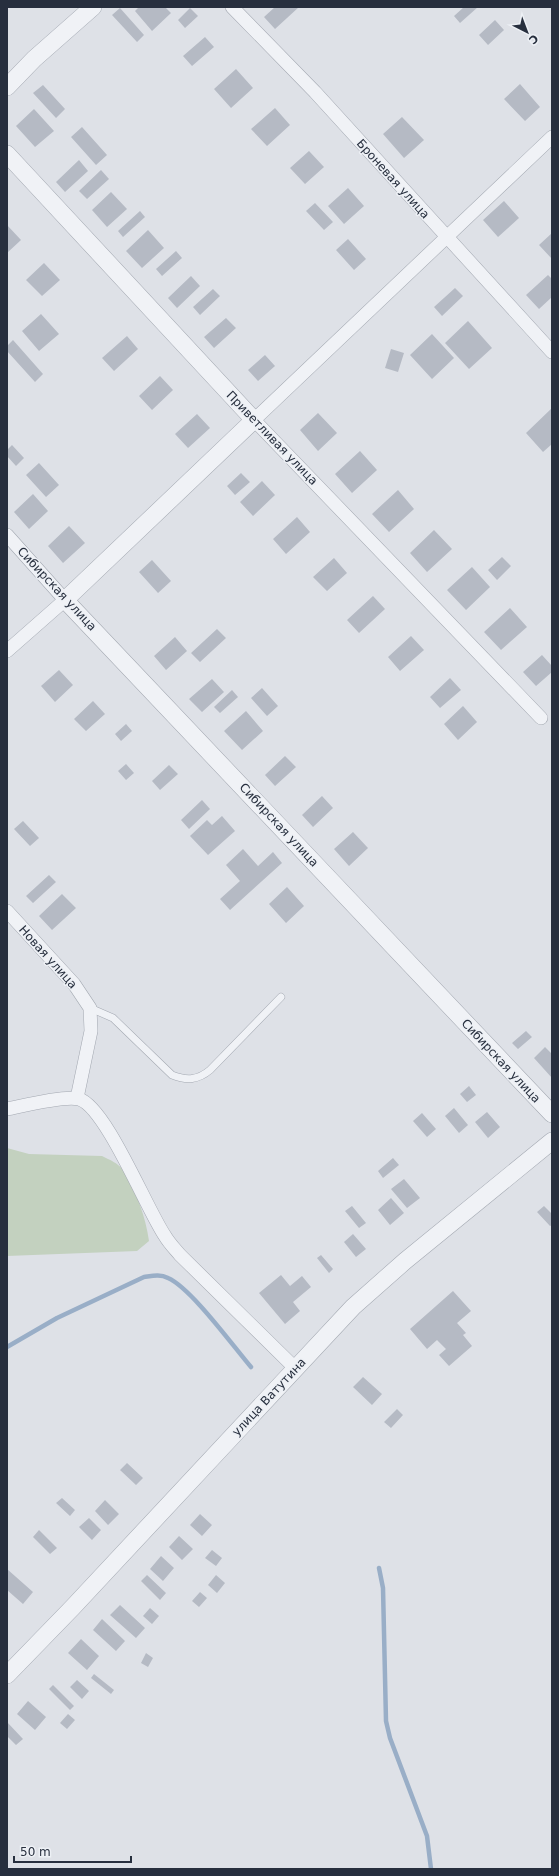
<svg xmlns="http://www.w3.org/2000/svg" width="559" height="1876" font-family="'DejaVu Sans',sans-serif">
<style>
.green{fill:#c3d1bf}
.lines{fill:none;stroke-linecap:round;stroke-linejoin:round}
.stream{stroke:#99aec7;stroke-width:4.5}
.building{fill:#b5bac4}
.service-casing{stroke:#a3a8b1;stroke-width:8}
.minor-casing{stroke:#a3a8b1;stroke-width:14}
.tertiary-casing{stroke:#a3a8b1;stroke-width:18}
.service{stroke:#f0f2f6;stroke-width:7}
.minor{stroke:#f0f2f6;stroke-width:13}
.tertiary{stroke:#f0f2f6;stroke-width:17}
.labels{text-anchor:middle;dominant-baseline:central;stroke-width:3;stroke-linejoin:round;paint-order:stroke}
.street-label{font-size:12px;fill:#272f3e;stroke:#edf0f5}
</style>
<rect width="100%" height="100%" fill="#dee1e7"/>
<path class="green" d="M7,1148L29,1154L102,1156C110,1160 118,1163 123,1170C136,1190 146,1218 149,1241L137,1251L7,1256Z"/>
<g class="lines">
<path class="stream" d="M7,1347L57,1318L144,1277C152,1276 160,1274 168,1278C191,1288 233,1346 251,1367
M379,1568L383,1588L386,1721L390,1738L427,1836L431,1869"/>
</g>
<path class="building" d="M139,7H165L171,13L152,31L135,11Z
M275,7H299L275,29L264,17Z
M464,7H478L460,23L454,16Z
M120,8L144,35L137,42L112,15Z
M190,8L198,16L185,28L178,20Z
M495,20L504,30L488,45L479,35Z
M205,37L214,47L192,66L183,56Z
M236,69L253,88L231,108L214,89Z
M520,84L540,107L525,121L504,99Z
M43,85L65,109L56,118L33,93Z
M275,108L290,125L267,146L251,129Z
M34,109L54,131L35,147L16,126Z
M402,117L424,140L404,158L383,134Z
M82,127L107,155L96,165L71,137Z
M309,151L324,167L305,184L290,168Z
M79,160L88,171L65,192L56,182Z
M101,170L109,179L87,199L79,191Z
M348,188L364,206L344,224L328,206Z
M111,192L127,209L107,227L92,210Z
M504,201L519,218L498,237L483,220Z
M315,203L333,222L324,230L306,211Z
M140,211L145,217L123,237L118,231Z
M7,225L21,240L7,253Z
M148,230L164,248L142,268L126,251Z
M552,233V259L539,245Z
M348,239L366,259L354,270L336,250Z
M176,251L182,258L162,276L156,269Z
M44,263L60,280L42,296L26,280Z
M548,275L552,279V297L539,309L526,295Z
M191,276L200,286L177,308L168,298Z
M455,288L463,296L442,316L434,307Z
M213,289L220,296L200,315L193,307Z
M41,314L59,334L39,351L22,331Z
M226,318L236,328L214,348L204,337Z
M468,321L492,348L469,369L445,343Z
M432,334L454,358L432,379L410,355Z
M127,336L138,349L114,371L102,358Z
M13,340L43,374L35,382L7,351V346Z
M391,349L404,353L398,372L385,368Z
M265,355L275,366L258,381L248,370Z
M160,376L173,390L152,410L139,396Z
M552,408V444L543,452L526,433Z
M318,413L337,433L318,451L300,430Z
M197,414L210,428L188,448L175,434Z
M12,445L24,458L16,466L7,456V450Z
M360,451L377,470L352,493L335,474Z
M39,463L59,485L46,497L26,475Z
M241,473L250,482L235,495L227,486Z
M262,481L275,495L253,516L240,502Z
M398,490L414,509L389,532L372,514Z
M33,494L48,511L29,529L14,512Z
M297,517L310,532L286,554L273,539Z
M69,526L85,543L63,563L48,546Z
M434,530L452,549L427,572L410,553Z
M502,557L511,566L497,580L488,570Z
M334,558L347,573L327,591L313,577Z
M152,560L171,581L158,593L139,572Z
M472,567L490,587L466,610L447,590Z
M373,596L385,609L359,633L347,620Z
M510,608L527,627L501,650L484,632Z
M217,629L226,638L200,662L191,653Z
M411,636L424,650L400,671L388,657Z
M175,637L187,651L166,670L154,656Z
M542,655L552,666V672L536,686L523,672Z
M59,670L73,685L55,702L41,686Z
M450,678L461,690L440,708L430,697Z
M212,679L224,692L202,712L189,699Z
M262,688L278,706L267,716L251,698Z
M232,690L238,697L220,713L214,707Z
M93,701L105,714L86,731L74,719Z
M463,706L477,722L458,740L444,724Z
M246,711L263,731L242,750L224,731Z
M126,724L132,731L121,741L115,734Z
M285,756L296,767L275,786L265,775Z
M126,764L134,773L126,780L118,771Z
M169,765L178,774L160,790L152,781Z
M322,796L333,808L313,827L302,815Z
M202,800L210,809L189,829L181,820Z
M222,816L235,831L208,855L190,836L207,820L212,825Z
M23,821L39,838L30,846L14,829Z
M353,832L368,848L349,866L334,849Z
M243,849L258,866L273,852L282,863L230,910L220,899L240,881L226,865Z
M49,875L56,882L33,903L26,896Z
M287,887L304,906L286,923L269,904Z
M62,894L76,908L52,930L39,916Z
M526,1031L532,1037L518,1049L512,1043Z
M545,1047L552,1054V1078L534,1058Z
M469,1086L476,1095L467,1102L460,1094Z
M454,1108L468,1125L459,1133L445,1116Z
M487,1112L500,1127L488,1138L475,1122Z
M422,1113L436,1129L427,1137L413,1121Z
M393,1158L399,1165L383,1178L378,1171Z
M404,1179L420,1198L407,1208L391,1189Z
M391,1198L404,1213L390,1225L378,1210Z
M352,1206L366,1223L359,1228L345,1211Z
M544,1206L552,1214V1225L550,1226L537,1212Z
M353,1234L366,1249L356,1257L344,1242Z
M321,1255L333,1269L329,1273L317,1258Z
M281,1275L290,1286L302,1276L311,1287L293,1302L300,1311L285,1324L259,1293Z
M453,1291L471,1311L457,1323L466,1333L463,1335L472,1346L449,1366L439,1355L446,1349L437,1340L427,1349L410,1329Z
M363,1377L382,1394L372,1405L353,1387Z
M397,1409L403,1415L391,1428L384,1422Z
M127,1463L143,1478L136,1485L120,1470Z
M62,1498L75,1510L70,1516L56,1503Z
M105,1500L119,1514L108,1525L95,1511Z
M200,1514L212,1525L202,1536L190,1525Z
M89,1518L101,1530L92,1540L79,1527Z
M39,1530L57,1548L50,1554L33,1537Z
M179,1536L193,1549L182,1560L169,1547Z
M212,1550L222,1558L216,1566L205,1558Z
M161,1556L174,1568L163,1581L150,1569Z
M7,1569L33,1592L23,1604L7,1590Z
M147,1575L166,1593L160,1600L141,1581Z
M216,1575L225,1583L217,1593L208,1585Z
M200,1592L207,1598L199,1607L192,1601Z
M120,1605L145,1628L136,1638L110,1615Z
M150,1608L159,1616L152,1624L143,1616Z
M102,1619L125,1641L116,1651L93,1630Z
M81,1639L99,1656L87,1670L68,1653Z
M146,1653L153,1658L148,1667L141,1663Z
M94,1674L114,1690L111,1694L91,1678Z
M77,1680L89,1691L82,1699L70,1687Z
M53,1685L74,1706L70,1710L49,1689Z
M28,1701L46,1717L35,1730L17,1714Z
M68,1714L75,1720L67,1729L60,1723Z
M7,1722L23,1739L16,1745L7,1736Z"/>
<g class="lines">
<defs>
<path id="service" d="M90,1008L113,1018L172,1075C187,1081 198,1080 210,1070L281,997"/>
<path id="minor" d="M232,7L315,92L552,352
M7,535L65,600L7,651
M541,718L254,420L552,137
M7,911L74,984L90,1008L91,1031L77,1098
M7,1109C22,1106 65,1095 79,1099C106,1107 147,1210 165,1236C169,1243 175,1249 180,1255L296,1369"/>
<path id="tertiary" d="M7,87L34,59L93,7
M7,154L254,420L65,600L552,1114
M7,1675L73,1607L353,1307L405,1261L552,1141"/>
</defs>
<use href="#service" class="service-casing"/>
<use href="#minor" class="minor-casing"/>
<use href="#tertiary" class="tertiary-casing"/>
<use href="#service" class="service"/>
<use href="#minor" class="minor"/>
<use href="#tertiary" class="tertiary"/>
</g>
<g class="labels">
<g class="street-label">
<text transform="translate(393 179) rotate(48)">Броневая улица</text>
<text transform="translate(272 438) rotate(46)">Приветливая улица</text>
<text transform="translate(57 589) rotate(47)">Сибирская улица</text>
<text transform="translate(279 825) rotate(47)">Сибирская улица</text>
<text transform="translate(48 957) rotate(48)">Новая улица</text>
<text transform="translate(501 1061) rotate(47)">Сибирская улица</text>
<text transform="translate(269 1397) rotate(-47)">улица Ватутина</text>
</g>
</g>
<rect width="559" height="1876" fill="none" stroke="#272f3e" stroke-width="16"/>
<g transform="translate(527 32) rotate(138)" stroke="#edf0f5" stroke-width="3" paint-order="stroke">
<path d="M0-3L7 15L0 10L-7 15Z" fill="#272f3e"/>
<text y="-6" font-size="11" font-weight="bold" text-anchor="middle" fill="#272f3e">С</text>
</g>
<path d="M14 1856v6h117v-6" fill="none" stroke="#272f3e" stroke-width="2"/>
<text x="20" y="1856" font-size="12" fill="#272f3e" stroke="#edf0f5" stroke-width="3" paint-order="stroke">50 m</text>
</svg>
